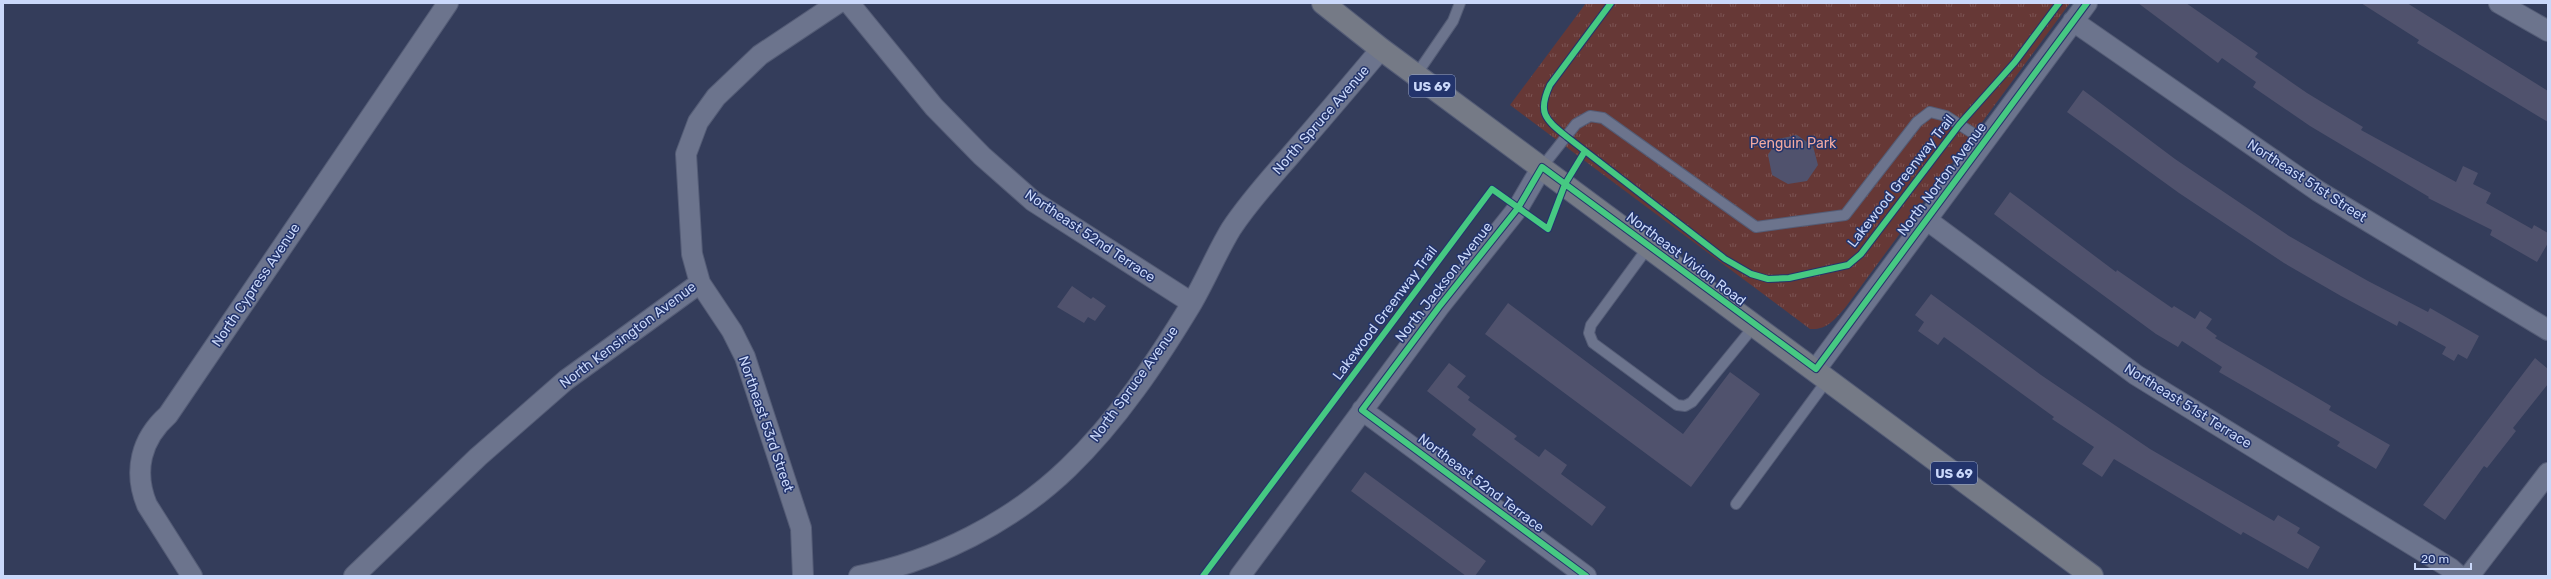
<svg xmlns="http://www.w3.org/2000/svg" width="2551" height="579" font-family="Rubik,sans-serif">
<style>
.park{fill:url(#park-tufts)}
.building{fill:#50526d}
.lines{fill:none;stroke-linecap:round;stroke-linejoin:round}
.service-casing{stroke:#545c76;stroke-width:12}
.minor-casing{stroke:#545c76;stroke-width:22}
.primary-casing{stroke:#545c76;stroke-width:24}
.service{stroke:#6c748d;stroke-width:10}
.minor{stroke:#6c748d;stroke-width:20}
.primary{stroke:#757a86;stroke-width:22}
.cycleway-casing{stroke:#23346c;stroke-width:8}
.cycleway{stroke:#46c982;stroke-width:6}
.labels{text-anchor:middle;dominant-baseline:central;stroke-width:3;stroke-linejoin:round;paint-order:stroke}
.shield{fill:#23346c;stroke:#98a7cf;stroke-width:1}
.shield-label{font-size:13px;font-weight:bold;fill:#cad8fa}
.street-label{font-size:14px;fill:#cad8fa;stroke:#23346c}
.park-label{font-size:14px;fill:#f2a99f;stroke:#23346c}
</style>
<defs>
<pattern id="park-tufts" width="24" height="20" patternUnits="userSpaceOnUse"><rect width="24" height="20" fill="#663836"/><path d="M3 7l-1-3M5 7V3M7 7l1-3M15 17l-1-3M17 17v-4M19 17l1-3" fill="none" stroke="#7b5454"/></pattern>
</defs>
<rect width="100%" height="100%" fill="#343d5b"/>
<path class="park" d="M1586,3H2070L1845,308C1834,320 1827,330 1810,329L1510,105Z"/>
<path class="building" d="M2138,3H2186L2258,53L2255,57L2307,93L2363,127L2361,130L2456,182L2463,166L2478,173L2473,184L2491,193L2486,203L2532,229L2534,225L2548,233V243L2537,262L2490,235L2492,230L2428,198L2429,197L2310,126L2253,87L2256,82L2222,58L2218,63Z
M2361,3H2407L2548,91V122L2417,43L2419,40Z
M2083,90L2175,159L2289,236L2368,281L2428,312L2430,308L2479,336L2467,359L2458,354L2454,361L2442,354L2446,347L2399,321L2397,326L2341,296L2284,263L2179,193L2067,112Z
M1797,135L1813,146L1818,165L1807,181L1788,184L1772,175L1768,155L1778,139Z
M2010,192L2116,272L2117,270L2172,308L2174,306L2195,319L2200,311L2212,319L2206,328L2217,336L2215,338L2331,406L2329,410L2390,445L2376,469L2337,446L2340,442L2219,372L2222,367L2182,341L2178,347L2156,334L2047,254L1994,214Z
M1072,286L1091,299L1093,297L1106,306L1095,321L1088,317L1084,323L1057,307Z
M1931,294L2041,375L2150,449L2274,521L2278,515L2300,528L2297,533L2320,547L2308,569L2243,532L2241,535L2114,459L2102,477L2082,464L2094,447L2052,419L2054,417L1944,337L1938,345L1918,331L1924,322L1915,315Z
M1508,303L1683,434L1730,372L1760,394L1691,487L1485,334Z
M2535,358L2548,369V384L2513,428L2516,431L2487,468L2484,466L2445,520L2423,505Z
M1449,363L1466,376L1457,387L1470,397L1468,400L1517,436L1514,439L1539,457L1545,449L1567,465L1561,474L1606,507L1592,526L1472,435L1476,429L1427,391Z
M1365,472L1486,561L1475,576H1466L1351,491Z"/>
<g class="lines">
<defs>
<path id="service" d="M1416,75L1453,21L1460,3
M1542,167L1576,124L1590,116L1603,118L1756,227L1845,215L1917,122L1930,112L1946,116L1985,141
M1649,246L1591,325L1589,333L1593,343L1677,405L1685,406L1692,402L1755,325
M1736,504L1828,379"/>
<path id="minor" d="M849,3L934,107L982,156L1033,201L1192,303
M2499,3L2548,31
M2073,21L2318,191L2548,330
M1927,220L2136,375L2450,568L2459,576
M1816,369L2087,3
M1362,410L1586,576
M192,576L147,505C133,471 141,439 168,415L448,3
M354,576L478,457L566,380L700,283
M803,576L801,528L745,357L732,331L700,283L692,254L686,154L698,122L716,97L760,55L838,3
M859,576C935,561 1012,522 1068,468C1117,421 1157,361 1192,303C1206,279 1217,252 1231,229C1248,203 1269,180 1289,157C1320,121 1351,85 1381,49
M1240,576L1439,307L1518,208L1542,167
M2469,576L2548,473"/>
<path id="primary" d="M1323,3L1381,49L2092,576"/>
</defs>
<use href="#service" class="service-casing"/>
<use href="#minor" class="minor-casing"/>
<use href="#primary" class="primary-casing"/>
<use href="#service" class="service"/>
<use href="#minor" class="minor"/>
<use href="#primary" class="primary"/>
<defs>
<path id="cycleway" d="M1611,3L1550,85C1537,113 1545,119 1567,137L1725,259L1751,274L1768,279L1789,278L1848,265L1861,254L1959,125L2015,62L2059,3
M1203,576L1492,189L1548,229L1565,184L1585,151
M1586,576L1362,410L1439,307L1518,208L1542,167L1816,369L2087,3"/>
</defs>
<use href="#cycleway" class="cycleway-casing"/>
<use href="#cycleway" class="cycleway"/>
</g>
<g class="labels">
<g class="shield">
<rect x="1409" y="75" width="46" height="22" rx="3"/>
<rect x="1931" y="462" width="46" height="22" rx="3"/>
</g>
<g class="shield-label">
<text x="1432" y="86">US 69</text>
<text x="1954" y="473">US 69</text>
</g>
<g class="street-label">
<text transform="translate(1321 120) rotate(-49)">North Spruce Avenue</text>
<text transform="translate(1942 179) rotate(-53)">North Norton Avenue</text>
<text transform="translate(1901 181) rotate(-52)">Lakewood Greenway Trail</text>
<text transform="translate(2307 181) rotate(33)">Northeast 51st Street</text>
<text transform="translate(1090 236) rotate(34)">Northeast 52nd Terrace</text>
<text transform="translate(1686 259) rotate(37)">Northeast Vivion Road</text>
<text transform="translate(1444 282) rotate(-52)">North Jackson Avenue</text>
<text transform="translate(256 285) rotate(-56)">North Cypress Avenue</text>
<text transform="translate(1385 313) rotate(-53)">Lakewood Greenway Trail</text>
<text transform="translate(628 335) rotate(-37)">North Kensington Avenue</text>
<text transform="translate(1134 384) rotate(-54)">North Spruce Avenue</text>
<text transform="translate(2188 406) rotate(32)">Northeast 51st Terrace</text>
<text transform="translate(766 424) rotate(71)">Northeast 53rd Street</text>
<text transform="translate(1481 483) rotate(37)">Northeast 52nd Terrace</text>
</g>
<g class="park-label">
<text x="1793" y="143">Penguin Park</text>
</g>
</g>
<rect width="2551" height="579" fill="none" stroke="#cad8fa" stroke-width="8"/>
<path d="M2415 563v6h56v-6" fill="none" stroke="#cad8fa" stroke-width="2"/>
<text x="2421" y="563" font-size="12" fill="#cad8fa" stroke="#23346c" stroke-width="3" paint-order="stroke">20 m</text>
</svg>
